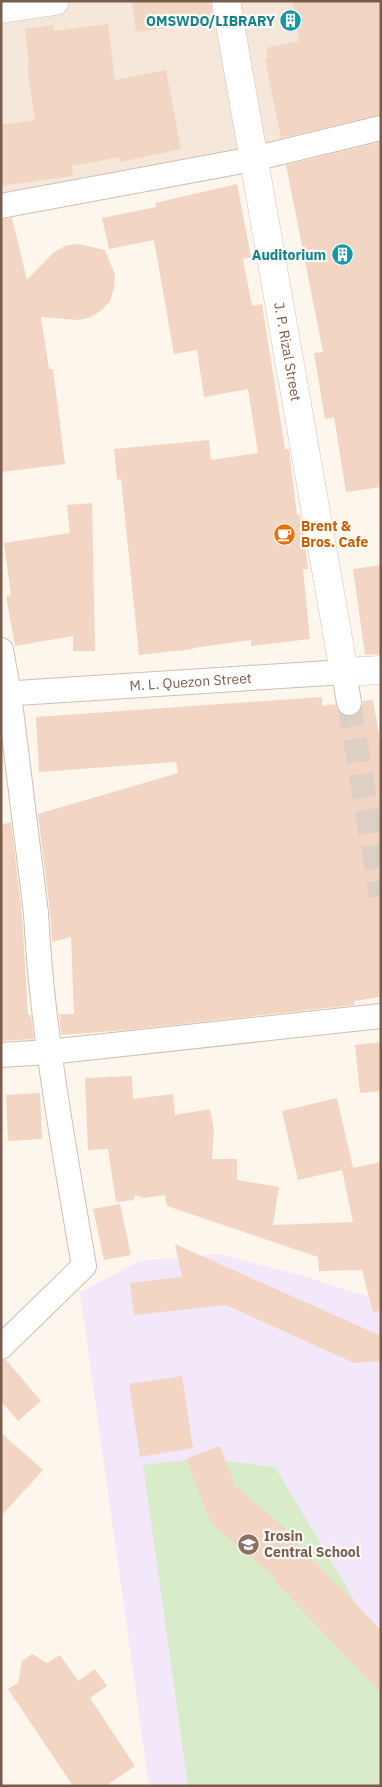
<svg xmlns="http://www.w3.org/2000/svg" width="382" height="1787" font-family="'IBM Plex Sans',sans-serif">
<style>
.residential{fill:#f5e8da}
.education{fill:#f3e8fa}
.green{fill:#d8ecc9}
.building{fill:#f3d5c3}
.lines{fill:none;stroke-linecap:round;stroke-linejoin:round}
.minor-tunnel{stroke:#dcd0c4;stroke-width:24;stroke-dasharray:24 12;stroke-linecap:butt}
.minor-casing{stroke:#d1beb0;stroke-width:26}
.secondary-casing{stroke:#d6c0b0;stroke-width:29}
.minor{stroke:#fff;stroke-width:24}
.secondary{stroke:#fff;stroke-width:28}
.labels{text-anchor:middle;dominant-baseline:central;stroke-width:4.5;stroke-linejoin:round;paint-order:stroke}
.culture-label{font-size:14px;font-weight:bold;fill:#0d838f;stroke:#fffaf3;text-anchor:end}
.street-label{font-size:14px;fill:#7a5c4d;stroke:#fffaf3}
.food-label{font-size:14px;font-weight:bold;fill:#c56008;stroke:#fffaf3;text-anchor:start}
.education-label{font-size:14px;font-weight:bold;fill:#785e54;stroke:#fffaf3;text-anchor:start}
</style>
<rect width="100%" height="100%" fill="#fdf6ec"/>
<path class="residential" d="M1,1H381V125L1,194Z"/>
<path class="education" d="M218,1254L304,1276L381,1301V1786H149L80,1292L140,1261Z"/>
<path class="green" d="M202,1458L275,1467L375,1635L381,1641V1786H188L143,1465Z"/>
<path class="building" d="M143,1H211L214,22L136,32L132,3Z
M292,1H381V115L281,138L265,59L268,58L266,48L299,41Z
M108,24L115,80L166,70L181,149L120,162L119,157L72,166L73,176L1,186V125L35,120L27,66H29L25,29L53,25L54,31Z
M381,142V487L346,492L334,417L325,419L314,353L323,352L286,165Z
M237,184L251,257L243,259L252,306L262,304L285,449H289L297,515L300,514L304,536L308,569H303L310,639L251,646V640L193,648V649L139,655L121,479L117,480L114,449L209,440L211,460L258,453L248,389L204,397L197,350L174,354L154,240L109,249L102,218L156,207L155,203Z
M12,218L27,280L54,252L65,246L78,244L105,250L115,275L114,288L110,301L102,310L91,317L79,320L41,317L49,369H53L65,464L1,472V219Z
M92,503L95,651H73V636L15,646L6,596L11,595L4,543L70,533L67,505Z
M381,565V654L365,655L353,569Z
M322,697V706L335,704L339,712L345,716L351,717L358,713L362,707L363,701L373,700L381,746V997L354,1001L355,1005L128,1030L61,1035L59,1014H74L71,937L52,942L50,911L38,814L178,773L176,762L39,772L36,717Z
M11,822L22,914L28,1015H31L34,1039L1,1041V825Z
M381,1042V1091L360,1093L355,1045Z
M132,1076L133,1099L173,1094L175,1115L210,1109L214,1130L212,1159H237V1180L279,1187L273,1225L353,1222L342,1170L298,1180L282,1111L337,1098L353,1168L381,1162V1311L373,1312L362,1270L319,1271L318,1257L167,1206L165,1195L144,1198L135,1195L134,1200L116,1202L108,1149L88,1150L85,1078Z
M40,1093L42,1139L8,1141L6,1095Z
M120,1204L131,1255L104,1260L93,1209Z
M175,1244L381,1336V1361L354,1363L226,1305L134,1315L130,1283L182,1277Z
M1,1360H6L41,1401L18,1421L1,1401Z
M182,1376L193,1448L140,1457L129,1384Z
M1,1433L43,1470L1,1516Z
M220,1446L235,1486L285,1528L284,1530L381,1630V1693L275,1582L277,1579L211,1523L186,1459Z
M32,1654L47,1663L60,1655L78,1681L95,1669L107,1686L90,1698L135,1766L106,1786H73L8,1689L18,1683L22,1661Z"/>
<g class="lines">
<path class="minor-tunnel" d="M349,703L381,896"/>
<defs>
<g id="minor">
<path d="M1,206L253,159L381,128"/>
<path d="M1,650L9,694L36,913C42,1031 64,1149 84,1266L1,1347"/>
<path id="s1" d="M1,694L344,672L349,703"/>
<path d="M1,1055L49,1052L381,1016"/>
</g>
<g id="secondary">
<path id="s2" d="M226,1L344,672L381,670"/>
<path d="M1,9L55,1"/>
</g>
</defs>
<use href="#minor" class="minor-casing"/>
<use href="#secondary" class="secondary-casing"/>
<use href="#minor" class="minor"/>
<use href="#secondary" class="secondary"/>
</g>
<defs>
<symbol id="building-disc" viewBox="-11 -11 22 22"><circle r="9.5" fill="#0f9aa8" stroke="#fffaf3"/><path d="M-4-6H4V6H1V3H-1V6H-4ZM-2.5-4.3h1.7v1.8h-1.7ZM.8-4.3h1.7v1.8H.8ZM-2.5-1h1.7V.8h-1.7ZM.8-1h1.7V.8H.8Z" fill="#fff"/></symbol>
<symbol id="cafe-disc" viewBox="-11 -11 22 22"><circle r="9.5" fill="#e8710a" stroke="#fffaf3"/><path d="M-5.5-4.5H6V0H3Q3 3.5 0 3.5H-2.5Q-5.5 3.5-5.5 0ZM3-3.2v2h1.7v-2ZM-6 4.5H4V6H-6Z" fill="#fff"/></symbol>
<symbol id="school-disc" viewBox="-11 -11 22 22"><circle r="9.5" fill="#8d6e63" stroke="#fffaf3"/><path d="M0-5L7-2L0 1L-7-2ZM-4 1L0 2.5L4 1V4Q0 6-4 4Z" fill="#fff"/></symbol>
</defs>
<g fill-rule="evenodd">
<use href="#building-disc" x="278" y="8" width="25" height="25"/>
<use href="#building-disc" x="330" y="242" width="25" height="25"/>
<use href="#cafe-disc" x="272" y="522" width="25" height="25"/>
<use href="#school-disc" x="236" y="1532" width="25" height="25"/>
</g>
<g class="labels">
<g class="culture-label">
<text x="275" y="21">OMSWDO/LIBRARY</text>
<text x="326" y="255">Auditorium</text>
</g>
<g class="street-label">
<text stroke="none"><textPath href="#s2" startOffset="356">J. P. Rizal Street</textPath></text>
<text stroke="none"><textPath href="#s1" startOffset="190">M. L. Quezon Street</textPath></text>
</g>
<g class="food-label">
<text x="301" y="526">Brent &amp;<tspan x="301" dy="16">Bros. Cafe</tspan></text>
</g>
<g class="education-label">
<text x="264" y="1536">Irosin<tspan x="264" dy="16">Central School</tspan></text>
</g>
</g>
<rect width="382" height="1787" fill="none" stroke="#7a5c4d" stroke-width="5"/>
</svg>
